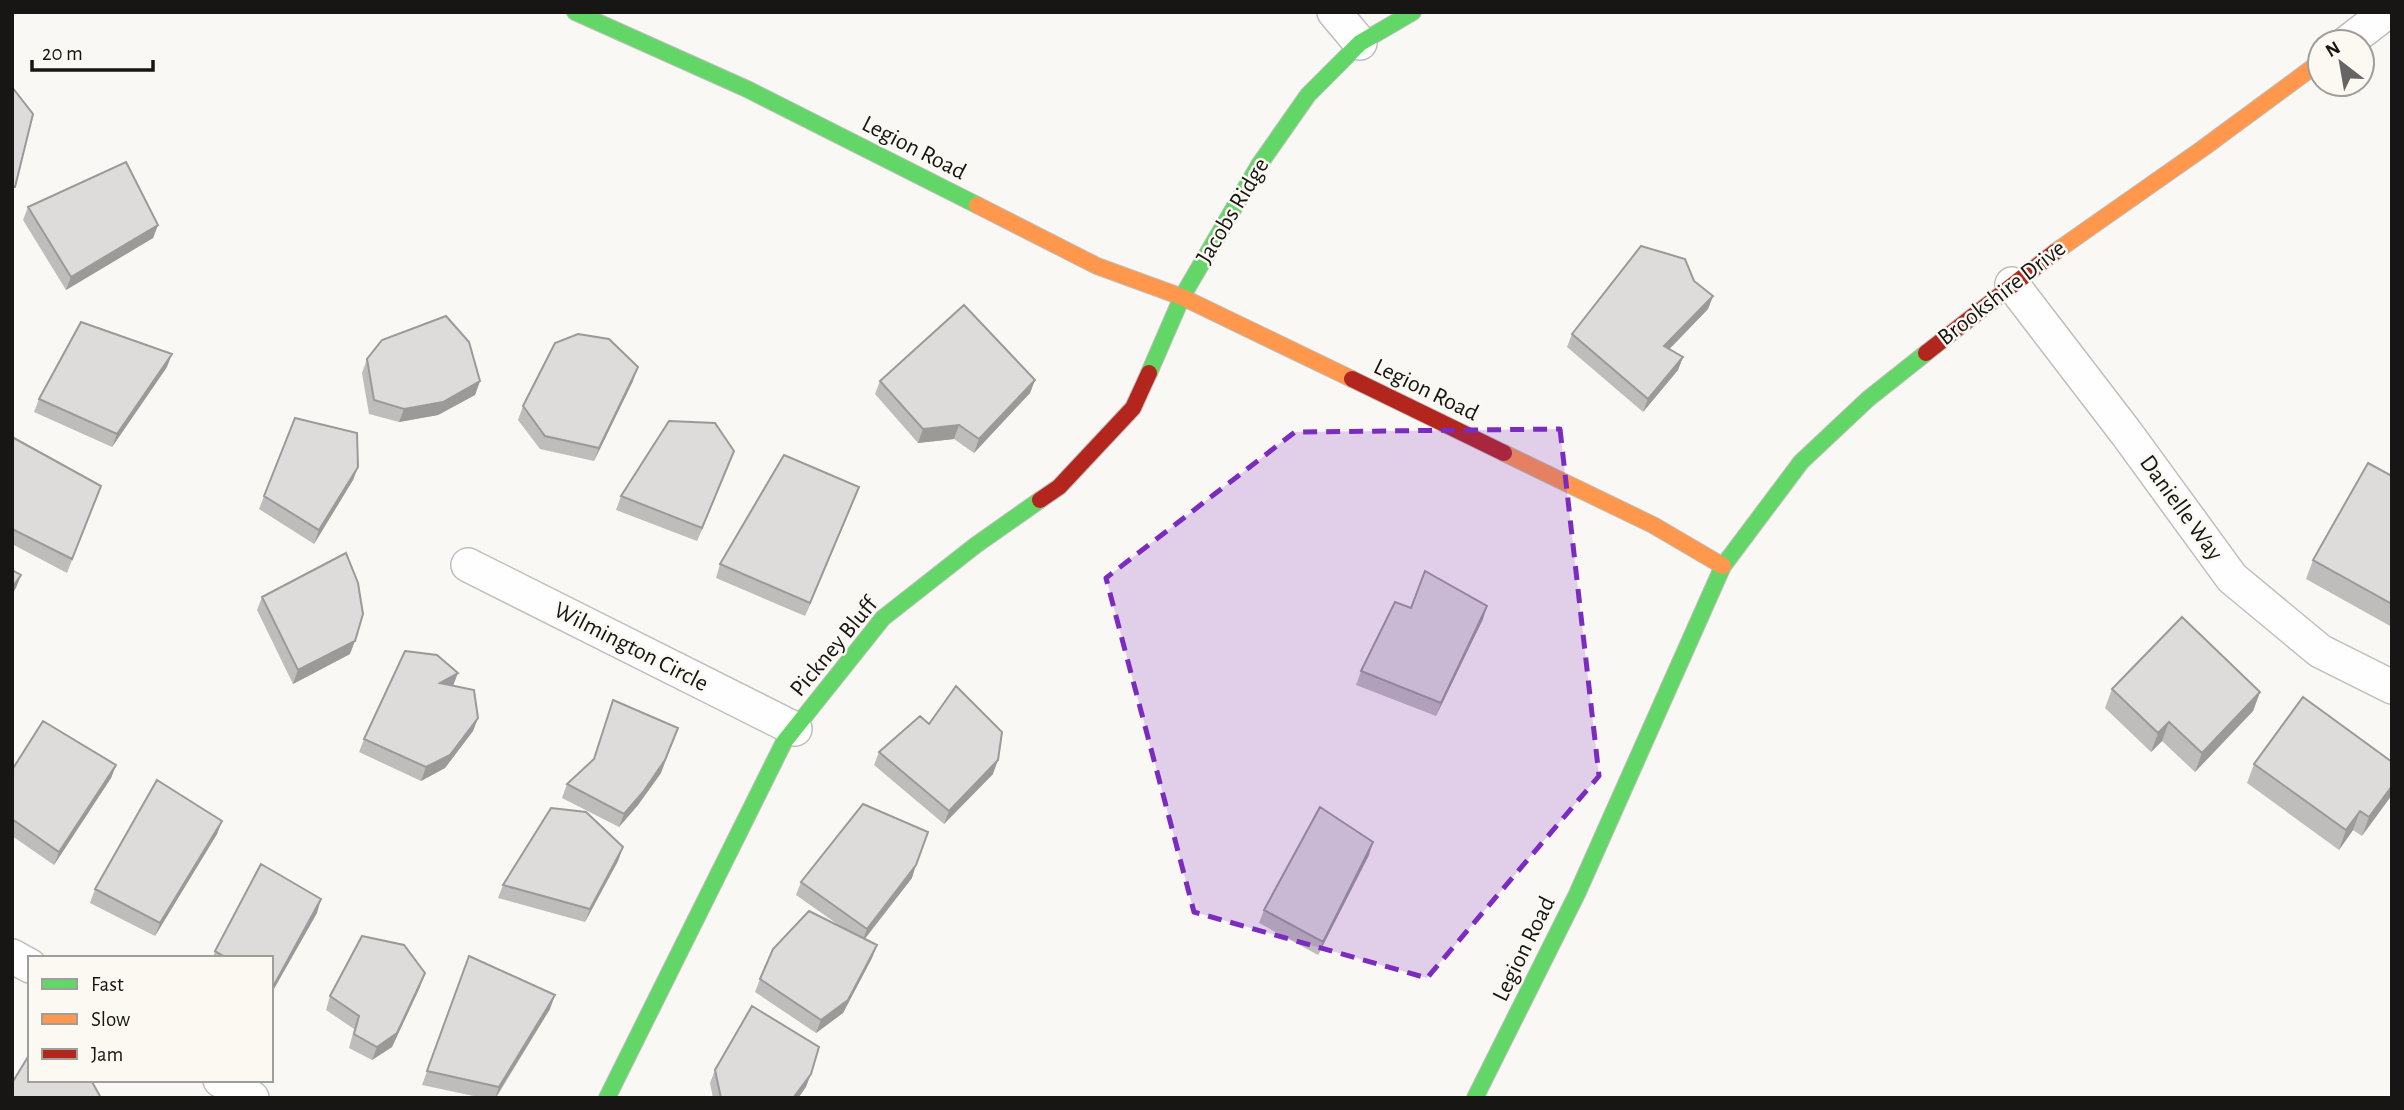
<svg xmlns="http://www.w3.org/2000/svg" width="2404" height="1110" font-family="'Alegreya Sans',sans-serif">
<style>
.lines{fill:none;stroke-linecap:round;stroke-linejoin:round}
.street-casing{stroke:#bfbebc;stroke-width:36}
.fast-casing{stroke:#bfbebc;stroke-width:18}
.slow-casing{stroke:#bfbebc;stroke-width:18}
.jam-casing{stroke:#bfbebc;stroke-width:18}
.street{stroke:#fefefe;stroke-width:33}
.fast{stroke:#63d668;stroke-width:16}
.slow{stroke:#ff974d;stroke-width:16}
.jam{stroke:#b3261e;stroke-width:16}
.wall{fill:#bebdbb}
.shaded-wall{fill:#9b9a99}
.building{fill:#dddcda;stroke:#9b9a99;stroke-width:2}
.marked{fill:#7b2cbf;fill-opacity:0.2;stroke:#7b2cbf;stroke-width:5;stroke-dasharray:14 9;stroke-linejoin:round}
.labels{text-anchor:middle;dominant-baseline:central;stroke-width:5;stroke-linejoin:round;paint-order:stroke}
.street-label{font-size:24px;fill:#171614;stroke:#fcf9f3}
</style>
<rect width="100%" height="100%" fill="#faf8f5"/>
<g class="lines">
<defs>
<path id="street" d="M1334,12L1360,43
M2348,42L2387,12
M2012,284L2127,434L2232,578L2320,651L2392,687
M468,565L795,729
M12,956L30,966
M220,1080L252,1098"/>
<path id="fast" d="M575,12L747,89L977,205
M1149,373L1182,297L1259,165L1308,95L1360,43L1413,12
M607,1098L784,742L883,618L976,545L1040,500
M1475,1098L1577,894L1723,566L1801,462L1868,399L1926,353"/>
<path id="slow" d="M977,205L1097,266L1182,297L1352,379
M2055,252L2202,149L2320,62
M1504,453L1653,525L1723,566"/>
<path id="jam" d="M1926,353L2055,252
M1352,379L1504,453
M1040,500L1059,487L1133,408L1149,373"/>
</defs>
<use href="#street" class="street-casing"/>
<use href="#fast" class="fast-casing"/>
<use href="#slow" class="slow-casing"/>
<use href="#jam" class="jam-casing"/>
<use href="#street" class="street"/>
<use href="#fast" class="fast"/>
<use href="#slow" class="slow"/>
<use href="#jam" class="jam"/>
</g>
<path class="wall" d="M28,207L158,225L153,238L66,290L23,220Z
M1694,281L1713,296L1708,309L1669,349L1683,357L1678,370L1643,412L1567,347L1572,334Z
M367,359L480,381L475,395L438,415L399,422L369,414L362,373Z
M167,367L112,447L34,412L39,399Z
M1035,380L1030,393L974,453L954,439L918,443L875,394L880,381Z
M633,381L594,461L540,449L518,420L523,406Z
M295,418L358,467L353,480L314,544L259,509Z
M12,437L101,486L67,573L12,544Z
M729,464L697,541L616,510L621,496Z
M2392,476V627L2306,579L2313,560Z
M854,500L805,616L716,578L720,564Z
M262,597L350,654L293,684L257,610Z
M1411,608L1483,619L1436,716L1356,685L1361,671Z
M453,686L478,718L473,731L445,768L421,781L359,752L364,739Z
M2112,689L2260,692L2253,711L2195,772L2162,741L2151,752L2105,708Z
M613,700L661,773L638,805L619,827L562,798L567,784L593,760Z
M879,752L993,774L944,824L874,765Z
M2392,762L2362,836L2353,830L2339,850L2247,783L2254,764Z
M116,765L111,778L54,865L12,836V770Z
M222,821L217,834L155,936L90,903L95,889Z
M623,847L618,861L585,922L498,898L503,885Z
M1369,855L1318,955L1259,923L1264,910Z
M912,878L865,939L877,945L872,958L843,1013L816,1033L755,992L760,979L840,926L796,895L801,882Z
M317,913L271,994V958H213L215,951Z
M469,956L550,1009L496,1098H483L422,1085Z
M420,987L392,1047L372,1060L349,1048L354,1029L326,1010L330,996Z
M715,1070L806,1087L798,1098H713L710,1083Z"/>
<path class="shaded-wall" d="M158,225L153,238L66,290L71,277Z
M1713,296L1708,309L1659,360L1664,346Z
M172,354L167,367L112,447L117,434Z
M1683,357L1678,370L1643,412L1648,399Z
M638,367L633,381L594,461L599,448Z
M1035,380L1030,393L974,453L979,439Z
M480,381L475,395L438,415L399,422L404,409Z
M959,425L954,439L918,443L923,429Z
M734,451L729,464L697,541L702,528Z
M358,467L353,480L314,544L319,530Z
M859,487L854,500L805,616L810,603Z
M21,575L16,588L12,594V588Z
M1487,606L1483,619L1436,716L1441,703Z
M355,641L350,654L293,684L298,670Z
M458,673L453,686L440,683Z
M2260,692L2253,711L2195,772L2202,753Z
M478,718L473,731L445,768L421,781L426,767Z
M2169,722L2162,741L2151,752L2158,733Z
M678,728L661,773L638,805L619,827L624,814Z
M998,760L993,774L944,824L949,811Z
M116,765L111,778L54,865L59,852Z
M2392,786V795L2362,836L2369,817Z
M2360,811L2353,830L2339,850L2346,830Z
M222,821L217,834L155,936L160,923Z
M1373,842L1369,855L1318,955L1323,942Z
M623,847L618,861L585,922L590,909Z
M916,865L912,878L862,942L867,929Z
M321,899L317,913L271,994L274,985Z
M877,945L872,958L843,1013L816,1033L821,1020Z
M425,973L420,987L392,1047L372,1060L377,1047Z
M555,995L550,1009L495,1098L499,1087Z
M811,1074L806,1087L798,1098H793Z"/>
<path class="building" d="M12,87L33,114L15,187H12Z
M126,162L158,225L71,277L28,207Z
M1641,246L1685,259L1694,281L1713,296L1664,346L1683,357L1648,399L1572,334Z
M964,305L1035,380L979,439L959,425L923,429L880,381Z
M446,316L469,342L480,381L443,402L404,409L374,400L367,359L382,340Z
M81,322L172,354L117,434L39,399Z
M578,334L609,339L638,367L599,448L545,436L523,406L555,343Z
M295,418L357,433L358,467L319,530L264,496Z
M669,421L715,423L734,451L702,528L621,496Z
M12,437L101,486L72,559L12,529Z
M784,455L859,487L810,603L720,564Z
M2368,463L2392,476V604L2313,560Z
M346,553L358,583L363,614L355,641L298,670L262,597Z
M12,570L21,575L12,588Z
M1425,571L1487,606L1441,703L1361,671L1395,602L1411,608Z
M2182,617L2260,692L2202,753L2169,722L2158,733L2112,689Z
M405,651L437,655L458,673L440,683L474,690L478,718L450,755L426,767L364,739Z
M956,686L1002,732L998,760L949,811L879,752L920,716L929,724Z
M2303,697L2392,762V786L2369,817L2360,811L2346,830L2254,764Z
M613,700L678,728L665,760L643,792L624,814L567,784L594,759Z
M43,721L116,765L59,852L12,819V770Z
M157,780L222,821L160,923L95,889Z
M863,804L928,832L916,865L867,929L801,882Z
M1320,807L1373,842L1323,942L1264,910Z
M551,808L586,812L623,847L590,909L503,885Z
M261,864L321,899L274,985L271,983V958H227L215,951Z
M809,911L877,945L848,1000L821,1020L760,979L773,949Z
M362,936L404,945L425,973L397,1033L377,1047L354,1034L359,1016L330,996Z
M469,956L555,995L499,1087L427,1071Z
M752,1006L819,1047L811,1074L793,1098H721L715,1070Z
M29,1055L30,1080H91L101,1098H12V1083Z"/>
<path class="marked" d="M1560,429L1599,776L1427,978L1194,912L1106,578L1295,432Z"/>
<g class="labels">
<g class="street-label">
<text transform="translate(914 148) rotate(27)">Legion Road</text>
<text transform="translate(1233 211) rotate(-59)">Jacobs Ridge</text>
<text transform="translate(2002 293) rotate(-38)">Brookshire Drive</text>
<text transform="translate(1426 390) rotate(26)">Legion Road</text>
<text transform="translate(2181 508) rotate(54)">Danielle Way</text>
<text transform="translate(631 647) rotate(27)">Wilmington Circle</text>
<text transform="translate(834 647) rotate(-50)">Pickney Bluff</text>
<text transform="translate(1524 949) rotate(-64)">Legion Road</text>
</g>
</g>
<rect width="2404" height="1110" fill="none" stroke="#171614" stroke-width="28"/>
<rect x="28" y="956" width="245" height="126" fill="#fcf9f3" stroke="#a09e9a" stroke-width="2"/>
<rect x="42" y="979" width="35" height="10" fill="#63d668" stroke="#a09e9a" stroke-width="2"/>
<text x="91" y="991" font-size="21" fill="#171614">Fast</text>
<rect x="42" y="1014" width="35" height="10" fill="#ff974d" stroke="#a09e9a" stroke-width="2"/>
<text x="91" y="1026" font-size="21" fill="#171614">Slow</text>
<rect x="42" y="1049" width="35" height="10" fill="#b3261e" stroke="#a09e9a" stroke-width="2"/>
<text x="91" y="1061" font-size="21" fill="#171614">Jam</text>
<g transform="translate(2341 63) rotate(329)"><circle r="33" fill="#fcf9f3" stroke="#a09e9a" stroke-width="2"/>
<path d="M0-5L12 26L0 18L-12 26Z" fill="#666563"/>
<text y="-10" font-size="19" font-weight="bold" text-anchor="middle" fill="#171614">N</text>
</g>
<path d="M32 60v10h121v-10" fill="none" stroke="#171614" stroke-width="3.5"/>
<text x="42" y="60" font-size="21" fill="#171614" stroke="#fcf9f3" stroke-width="5" paint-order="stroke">20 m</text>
</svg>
